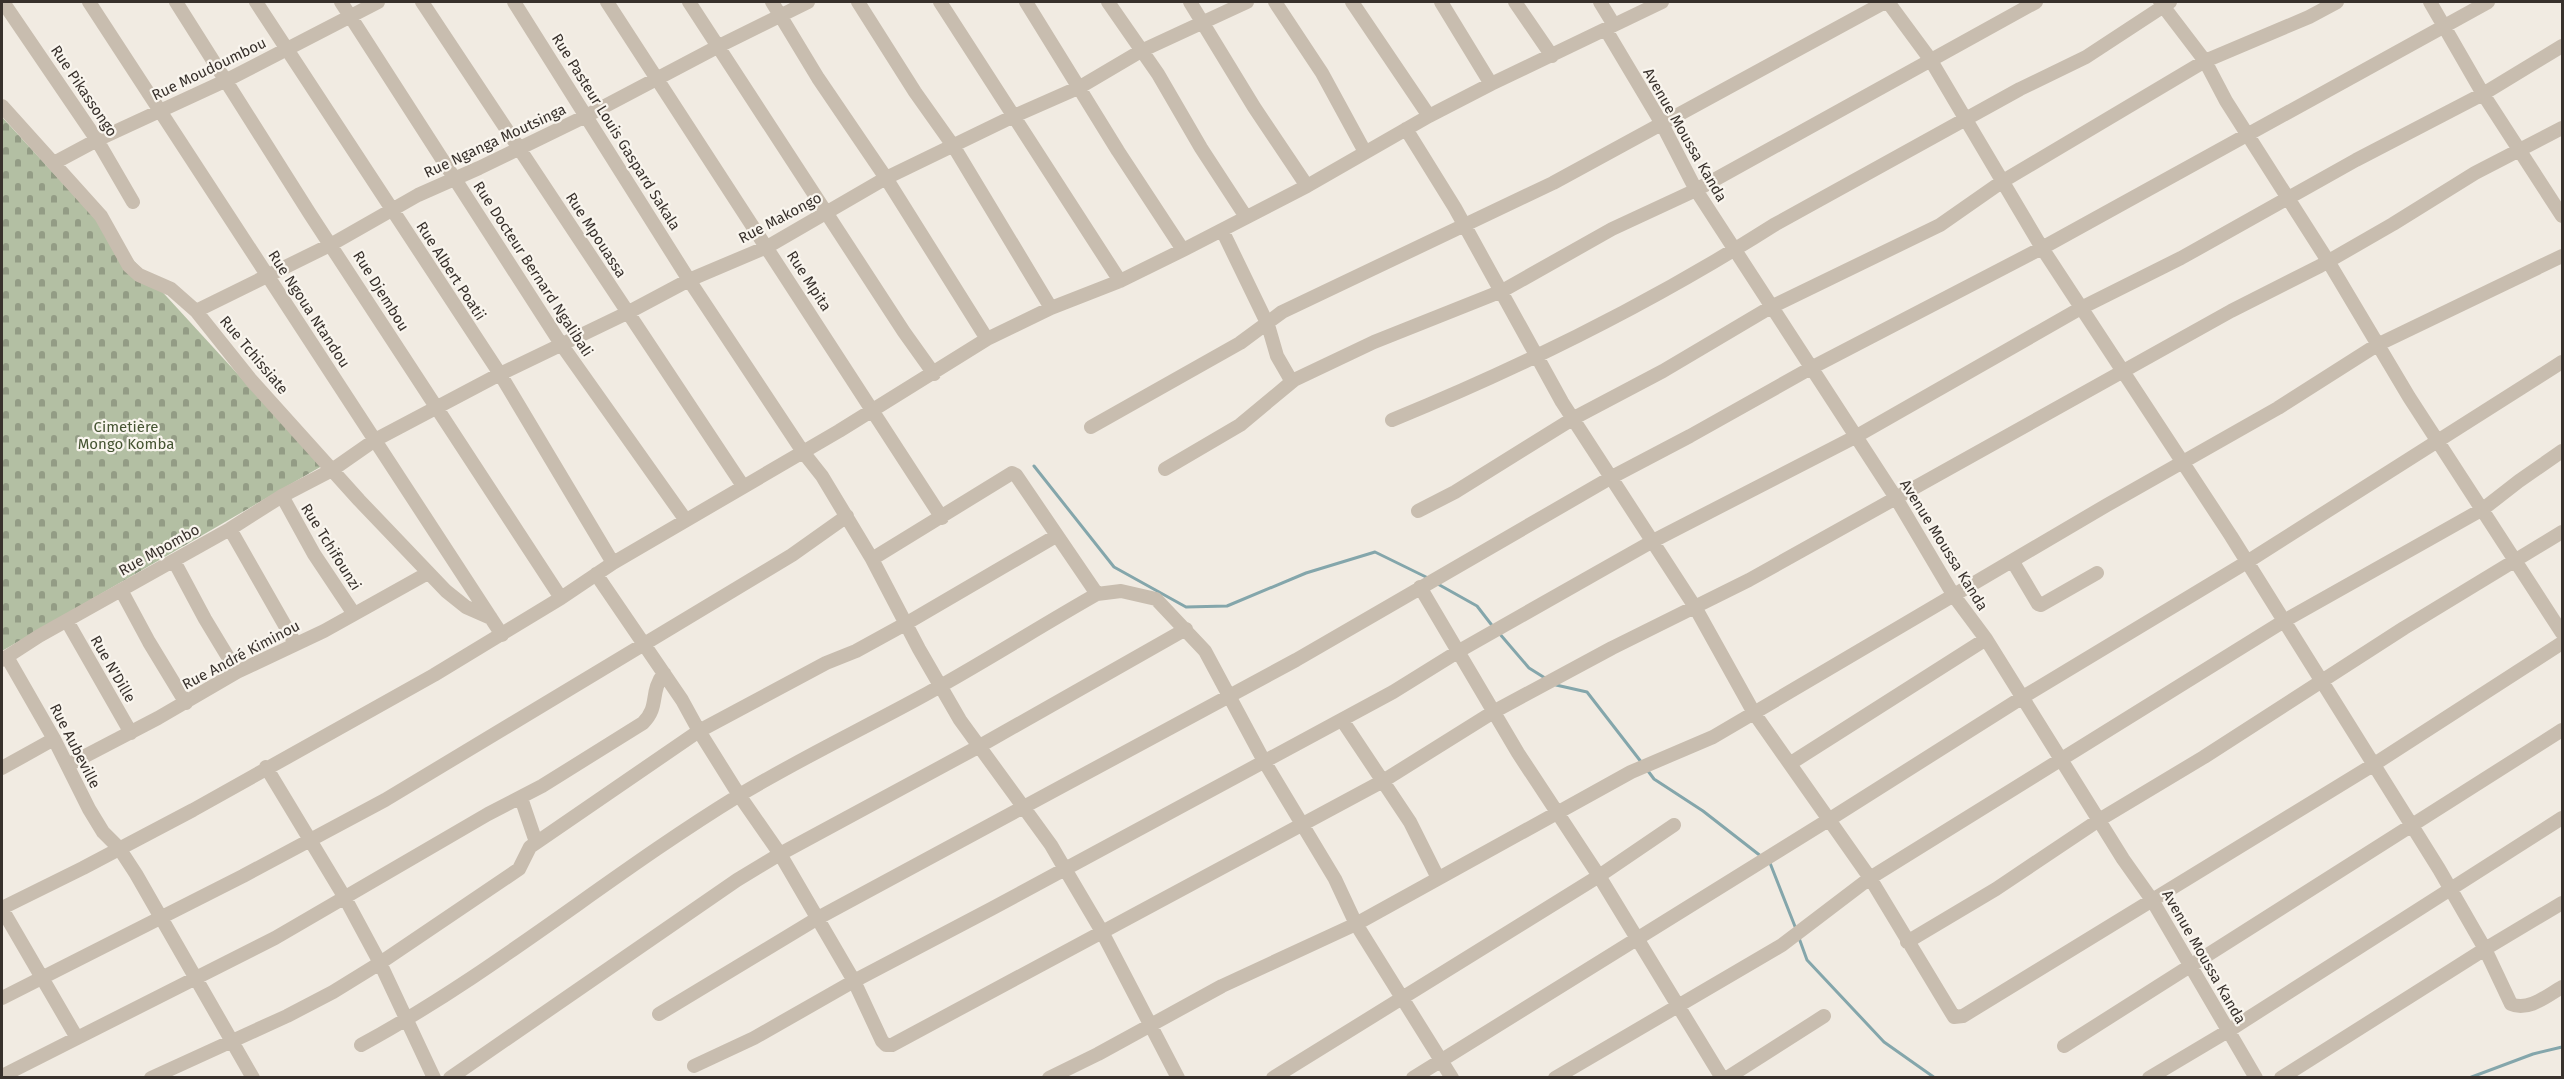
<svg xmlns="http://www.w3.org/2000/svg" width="2564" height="1079" font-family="'Fira Sans',sans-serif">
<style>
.cemetery{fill:url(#cemetery-stones)}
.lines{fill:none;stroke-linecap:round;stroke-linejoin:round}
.stream{stroke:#84a6ab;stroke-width:3}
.minor{stroke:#c8bdaf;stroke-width:14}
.labels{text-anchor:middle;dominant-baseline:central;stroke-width:4.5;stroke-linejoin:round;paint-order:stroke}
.street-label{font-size:15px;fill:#38312c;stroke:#f9f5ee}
.park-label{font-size:15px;fill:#455432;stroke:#f9f5ee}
</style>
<defs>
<pattern id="cemetery-stones" width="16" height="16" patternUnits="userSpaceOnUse" patternTransform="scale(1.5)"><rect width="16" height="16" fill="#b3bfa3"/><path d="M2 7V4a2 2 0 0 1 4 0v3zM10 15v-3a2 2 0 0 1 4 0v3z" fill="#939c85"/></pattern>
</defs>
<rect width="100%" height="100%" fill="#f1ebe2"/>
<path class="cemetery" d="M2,117L322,466L2,651Z"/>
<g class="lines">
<path class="stream" d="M1034,466L1114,567L1186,607L1227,606L1306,573L1375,552L1428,578
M1436,583L1477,606L1494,628
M1499,633L1529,668L1545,678
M1556,685L1587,692L1642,763
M1648,771L1654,779L1703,811L1762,857
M1770,863L1796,929
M1799,938L1807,960L1884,1042L1935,1078
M2469,1078L2533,1054L2562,1047"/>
<path class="minor" d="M3,2L97,140L133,202
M89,2L502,635
M176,2L310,214L561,598
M256,2L500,374L613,563
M341,2L561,344L685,519
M422,2L743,486
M514,2L689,280L803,452L822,476L872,559L919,649L960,720L1051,845L1065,869L1101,930L1178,1078
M607,2L942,518
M689,2L904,332L934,374
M772,2L818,78L886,178L987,339
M858,2L915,92L954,147L1051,308
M940,2L1120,281
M1026,2L1118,151L1183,250
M1108,2L1158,74L1201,148L1246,217
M1190,2L1254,107L1307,186
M1275,2L1322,73L1365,152
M1352,2L1429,116
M1441,2L1491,84
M1515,2L1552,56
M1600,2L1614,25
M1888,2L1930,59L2042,248L2231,536L2439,869L2485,949L2511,1004C2528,1012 2548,995 2562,987
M2160,2L2205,61L2226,101L2328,261L2409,397L2562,633
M2430,2L2483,94L2562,216
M1606,30L1662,124L1696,190L1896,498L1954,596L1986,639L2123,859L2152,900L2256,1078
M2,106L101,216L129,266L139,275L171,289L196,311L251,380L359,500L446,591L466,607L491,618
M1406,129L1455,208L1562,402L1695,607L1754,713L1870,878L1954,1017L1963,1016L2373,765L2562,643
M54,163L97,140L227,80L378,2
M1222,230L1268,325L1277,356L1292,382
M196,311L332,244L418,195L479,168L588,115L719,46L808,2
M1392,420C1524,366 1653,302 1774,225L2020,89L2086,57L2170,2
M1091,427L1240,343L1282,312L1553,183L1885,2
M1165,469L1240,425L1294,380L1374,342L1502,291L1612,229L1696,190L2036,2
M282,496L314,554L354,614
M1418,511L1455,492L1574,418L1663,371L1771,307L1940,225L2003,181L2205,61L2309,17L2337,2
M230,529L295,643
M872,559L1012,473L1016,475L1097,594
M174,561L205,619L237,672
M2013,562L2038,604L2041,605L2097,573
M596,574L682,700L699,731L739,795L780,854L854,981L882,1041L886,1045H892L1383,781L1495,711L1612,648L1749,580L2231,311L2320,266L2393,224L2475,173L2562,128
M1420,587L1518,753L1599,876L1722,1078
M121,590L149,642L186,703
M67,621L131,733
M7,657L54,739L89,809L103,832L119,848L136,874L253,1078
M2,660L39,636L230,529L282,496L332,470L375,440L500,374L627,313L689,280L767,247L886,178L1014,116L1080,87L1141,51L1247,2
M1342,720L1410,822L1438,878
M1791,763L1986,639
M68,765L158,718L237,672L324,631L428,573
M266,767L345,898L380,963L434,1078
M2,768L54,739
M521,798L536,842
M2,908L83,868L193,810L434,675L561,598L613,563L839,431L987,339L1051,308L1120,281L1183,250L1307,186L1429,116L1491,84L1662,2
M2,909L77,1038
M1907,942L1996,889L2099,820L2204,757L2404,628L2562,532
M2,998L243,876L385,800L792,555L847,516
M659,1014L818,918L1296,660L1612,477L1690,436L1811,368L2042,248L2488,2
M361,1045C494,973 609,875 738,796C796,761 858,731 917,699C978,666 1037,628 1097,594L1121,591L1156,599L1205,651L1264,761L1335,879L1356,924L1452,1078
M2064,1046L2562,730
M694,1066L754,1038L854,981L991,909L1393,692L1459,651L1653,541L1855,437L2081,308L2181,258L2356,160L2483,94L2562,46
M2,1076L275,938L488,814L542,786L643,723C660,706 649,693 664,673
M151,1078L287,1016L333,992L380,963L519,869L530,847L699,731L826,663L856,651L907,623L1056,536
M450,1078L737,880L780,854L978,747L1186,629
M1049,1078L1098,1054L1222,986L1356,924L1631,772L1713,737L2107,505L2278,408L2377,345L2562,256
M1273,1078L1599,876L1674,825
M1413,1078L1830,819L2023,697L2247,562L2562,362
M1555,1078L1782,945L1870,878L2284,621L2483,509L2519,481L2562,451
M1727,1078L1824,1016
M2149,1078L2228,1031L2562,818
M2281,1078L2485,949L2562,903"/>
</g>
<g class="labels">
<g class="street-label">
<text transform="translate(209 69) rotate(-26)">Rue Moudoumbou</text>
<text transform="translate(84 91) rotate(56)">Rue Pikassongo</text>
<text transform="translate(616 132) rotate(58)">Rue Pasteur Louis Gaspard Sakala</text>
<text transform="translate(1685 135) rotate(60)">Avenue Moussa Kanda</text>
<text transform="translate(495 141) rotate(-25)">Rue Nganga Moutsinga</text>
<text transform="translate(780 218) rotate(-28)">Rue Makongo</text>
<text transform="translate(596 235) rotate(57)">Rue Mpouassa</text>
<text transform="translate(533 269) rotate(57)">Rue Docteur Bernard Ngalibali</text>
<text transform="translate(451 271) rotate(57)">Rue Albert Poatii</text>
<text transform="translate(809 281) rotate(57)">Rue Mpita</text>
<text transform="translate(381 291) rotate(58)">Rue Djembou</text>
<text transform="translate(309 309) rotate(57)">Rue Ngoua Ntandou</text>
<text transform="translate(254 355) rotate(50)">Rue Tchissiate</text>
<text transform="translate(1944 545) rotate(58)">Avenue Moussa Kanda</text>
<text transform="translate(331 547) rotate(58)">Rue Tchifounzi</text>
<text transform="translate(159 550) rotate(-29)">Rue Mpombo</text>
<text transform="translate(241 655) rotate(-28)">Rue André Kiminou</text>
<text transform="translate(113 669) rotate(60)">Rue N'Dille</text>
<text transform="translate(75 746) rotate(63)">Rue Aubeville</text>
<text transform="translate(2204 957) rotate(60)">Avenue Moussa Kanda</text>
</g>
<g class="park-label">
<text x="126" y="427">Cimetière<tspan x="126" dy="17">Mongo Komba</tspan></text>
</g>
</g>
<rect width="2564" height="1079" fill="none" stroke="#38312c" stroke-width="6"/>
</svg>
